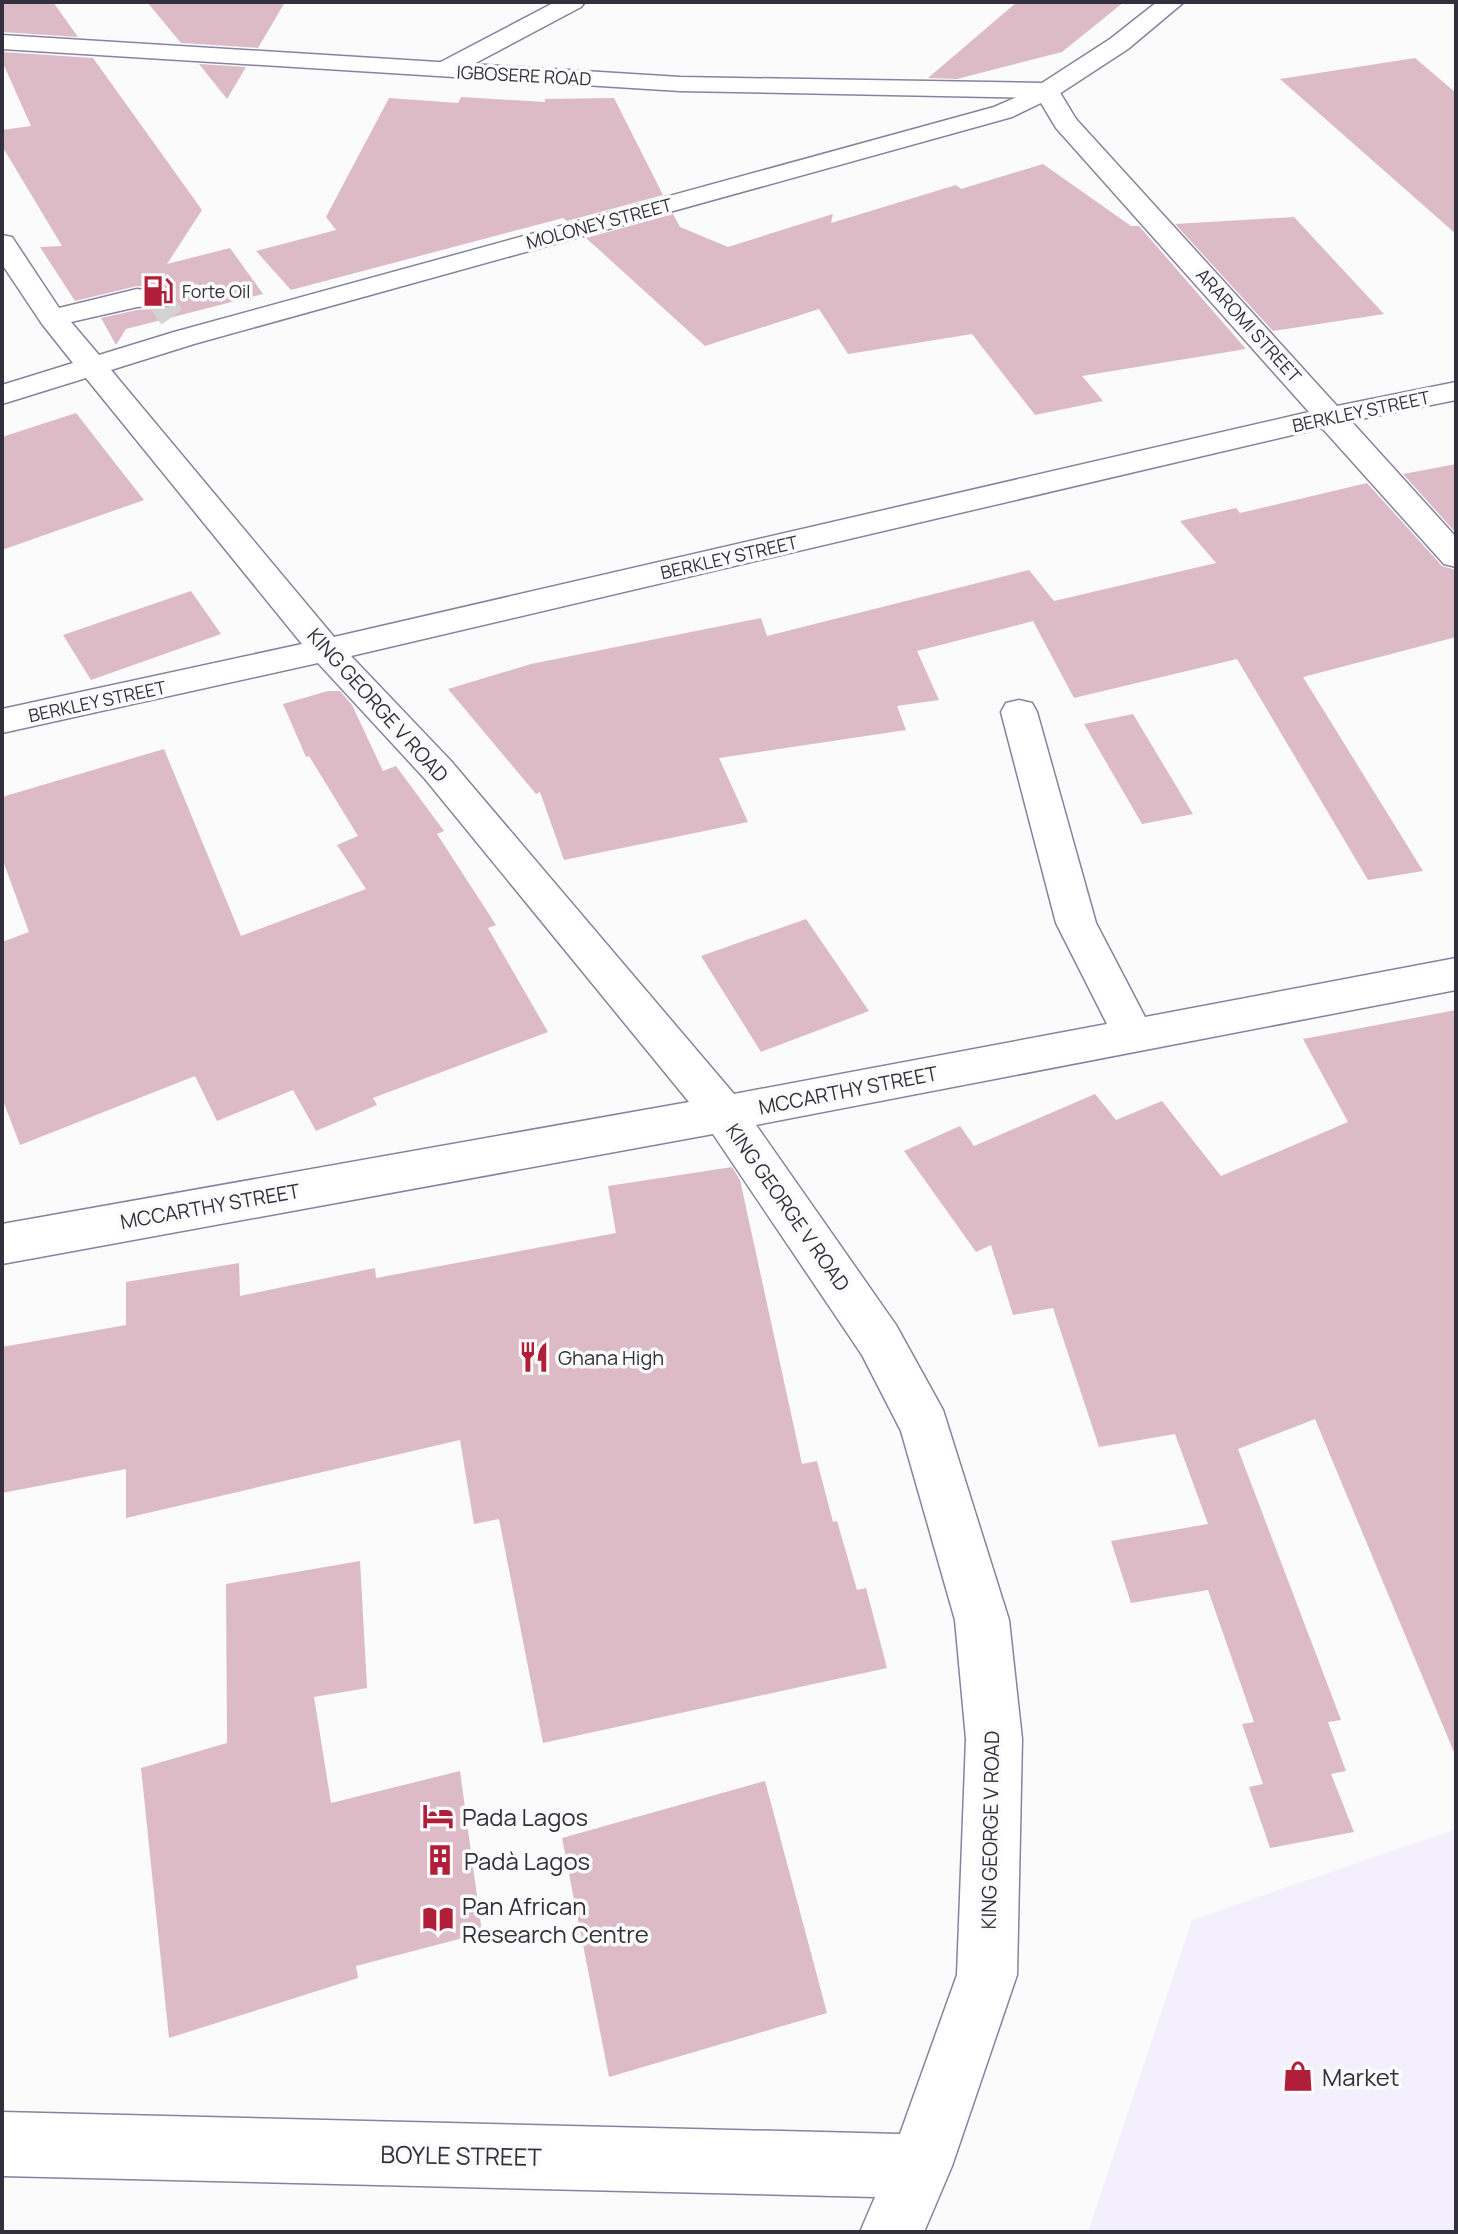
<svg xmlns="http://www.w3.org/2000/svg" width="1458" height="2234" font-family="Manrope,sans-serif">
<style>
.commercial{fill:#f3effc}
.building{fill:#dcbbc6}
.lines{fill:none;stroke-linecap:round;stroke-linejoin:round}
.minor-tunnel{stroke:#d3d2d5;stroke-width:26;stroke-dasharray:26 13;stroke-linecap:butt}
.minor-casing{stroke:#87839e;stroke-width:3}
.major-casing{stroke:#87839e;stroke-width:3}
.minor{fill:#fff;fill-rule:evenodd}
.major{fill:#fff;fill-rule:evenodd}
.labels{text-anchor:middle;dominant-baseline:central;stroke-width:7;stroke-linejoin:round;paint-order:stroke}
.far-street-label{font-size:18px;fill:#32303c;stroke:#fbfbfb}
.far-poi-label{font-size:18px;fill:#32303c;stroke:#fbfbfb;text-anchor:start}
.street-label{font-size:20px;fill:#32303c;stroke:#fbfbfb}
.poi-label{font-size:20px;fill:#32303c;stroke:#fbfbfb;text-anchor:start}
.near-poi-label{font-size:24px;fill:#32303c;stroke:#fbfbfb;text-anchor:start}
.near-street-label{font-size:24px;fill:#32303c;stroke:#fbfbfb}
</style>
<rect width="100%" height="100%" fill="#fbfbfb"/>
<path class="commercial" d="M1456,1829V2232H1088L1192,1920Z"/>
<path class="building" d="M2,2H53L78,37L2,32Z
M147,2H285L258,48L181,43Z
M1017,2H1124L1062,52L957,79L928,78Z
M2,52L93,58L202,210L167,264L230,248L263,294L126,329L116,345L101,318L137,310L169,308L176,297L169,290L137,286L75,301L40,247L62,246L2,146V130L31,126L2,61Z
M1415,58L1456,93V234L1280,79Z
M199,64L246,67L227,99Z
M461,97L545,102V99L614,98L663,195L567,221L563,218L291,290L256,251L336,230L326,217L389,98L458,103Z
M1043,164L1131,226H1139L1246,349L1082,376L1103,401L1035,415L972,334L848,354L819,309L705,346L586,238L673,214L680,227L728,247L833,214L831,223L956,185L961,189Z
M1294,217L1384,314L1273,331L1175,224Z
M76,413L144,500L2,550V437Z
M1456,464V533L1403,474Z
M1367,483L1442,566L1456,570V637L1303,677L1423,871L1368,880L1237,659L1074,698L1033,621L917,651L939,700L897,706L906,730L719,758L748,822L564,860L540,792L536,794L448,689L531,664L761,618L767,636L1029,570L1054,601L1216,563L1180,521L1236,508L1240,513Z
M191,591L221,634L91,680L63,635Z
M328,691H340L352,705L383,771L396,766L444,831L437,834L496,925L488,928L548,1032L373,1098L377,1105L316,1131L293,1090L217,1121L195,1076L20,1145L2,1098V942L29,932L2,858V797L164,749L241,936L366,889L337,845L358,836L309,756L306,757L283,704Z
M1133,714L1193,814L1142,824L1084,724Z
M806,919L869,1011L761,1052L701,956Z
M1456,1010V1757L1315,1419L1238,1449L1341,1720L1328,1722L1346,1771L1331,1774L1354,1832L1270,1848L1249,1787L1263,1784L1242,1724L1254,1722L1208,1590L1131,1603L1111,1541L1208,1524L1175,1434L1099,1447L1053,1308L1013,1315L991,1245L976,1252L904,1151L960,1126L974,1146L1095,1094L1116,1120L1162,1101L1221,1176L1348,1122L1303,1039Z
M732,1167L740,1180L802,1464L817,1461L833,1522L837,1521L857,1590L866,1588L887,1668L543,1743L499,1519L474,1524L460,1440L126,1518V1469L2,1493V1347L126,1325V1282L239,1263L240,1296L375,1268L376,1278L616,1233L608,1186Z
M360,1561L367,1688L314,1697L331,1803L460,1771L482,1933L356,1966L358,1978L169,2038L141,1768L227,1743L226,1584Z
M765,1781L827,2013L609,2077L562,1838Z"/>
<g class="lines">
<path class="minor-tunnel" d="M159,299L172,317"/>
<defs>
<path id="minor" d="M555,2H585L581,7L453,75H435L432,70L435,65Z
M1047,84L1056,86L1076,119L1337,406L1456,382V400L1351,421L1456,537V567L1444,564L1322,428L351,656L451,761L734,1094L1107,1024L1056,923L1001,712L1006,703L1019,700L1032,703L1037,712L1096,923L1145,1017L1456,958V990L756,1125L896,1325L943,1410L1009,1620L1022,1739L1017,1975L952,2166L924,2232H860L875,2197L2,2176V2112L900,2134L957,1975L966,1739L955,1620L901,1431L862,1355L713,1134L2,1264V1224L689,1102L425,779L318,663L2,733V709L302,644L86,378L2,404V385L73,363L42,324L2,264V235L12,237L59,308L137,289L169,293L173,299L169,305L137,307L71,322L99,355L174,332L994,107ZM1041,103L1056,128L1309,412L334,637L111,370L194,344L1012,117Z"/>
<path id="major" d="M1157,2H1184L1128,49L1056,96L1047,98L680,91L2,49V35L680,77L1042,83L1110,39Z"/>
</defs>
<use href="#minor" class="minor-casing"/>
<use href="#major" class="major-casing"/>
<use href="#minor" class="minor"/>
<use href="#major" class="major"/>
</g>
<defs>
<symbol id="fuel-bare" viewBox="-9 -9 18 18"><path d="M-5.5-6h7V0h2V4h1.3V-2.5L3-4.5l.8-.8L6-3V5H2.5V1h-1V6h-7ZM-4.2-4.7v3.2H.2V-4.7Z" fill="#b11e39" stroke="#fbfbfb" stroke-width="2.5" paint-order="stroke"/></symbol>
<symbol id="restaurant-bare" viewBox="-9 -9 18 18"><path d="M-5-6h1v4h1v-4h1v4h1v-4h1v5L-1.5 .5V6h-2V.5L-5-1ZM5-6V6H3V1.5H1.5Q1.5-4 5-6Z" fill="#b11e39" stroke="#fbfbfb" stroke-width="2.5" paint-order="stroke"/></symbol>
<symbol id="hotel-bare" viewBox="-9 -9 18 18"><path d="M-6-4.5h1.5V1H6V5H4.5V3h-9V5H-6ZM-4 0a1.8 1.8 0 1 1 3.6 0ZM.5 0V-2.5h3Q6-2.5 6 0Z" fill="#b11e39" stroke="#fbfbfb" stroke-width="2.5" paint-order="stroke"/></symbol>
<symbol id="building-bare" viewBox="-9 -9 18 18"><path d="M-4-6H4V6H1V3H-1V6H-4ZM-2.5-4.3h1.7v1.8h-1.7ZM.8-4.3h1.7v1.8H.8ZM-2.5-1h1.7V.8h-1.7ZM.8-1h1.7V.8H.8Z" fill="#b11e39" stroke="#fbfbfb" stroke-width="2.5" paint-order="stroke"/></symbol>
<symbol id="library-bare" viewBox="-9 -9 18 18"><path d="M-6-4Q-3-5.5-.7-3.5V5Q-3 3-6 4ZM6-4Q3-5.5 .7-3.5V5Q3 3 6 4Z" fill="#b11e39" stroke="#fbfbfb" stroke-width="2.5" paint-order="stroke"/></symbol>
<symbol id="shop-bare" viewBox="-9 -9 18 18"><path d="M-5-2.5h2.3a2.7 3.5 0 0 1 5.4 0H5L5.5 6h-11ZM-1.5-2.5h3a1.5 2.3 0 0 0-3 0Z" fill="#b11e39" stroke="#fbfbfb" stroke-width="2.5" paint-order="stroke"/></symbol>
</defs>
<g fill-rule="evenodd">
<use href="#fuel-bare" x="136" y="269" width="44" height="44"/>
<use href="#restaurant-bare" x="512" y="1335" width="44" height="44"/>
<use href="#hotel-bare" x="416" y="1794" width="44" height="44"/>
<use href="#building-bare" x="418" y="1838" width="44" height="44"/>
<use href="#library-bare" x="416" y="1897" width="44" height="44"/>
<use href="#shop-bare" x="1276" y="2054" width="44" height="44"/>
</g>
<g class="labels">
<g class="far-street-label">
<text transform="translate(524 75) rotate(3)">IGBOSERE ROAD</text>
<text transform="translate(599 223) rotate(-15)">MOLONEY STREET</text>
<text transform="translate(1249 325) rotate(48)">ARAROMI STREET</text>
<text transform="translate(1361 411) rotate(-12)">BERKLEY STREET</text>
<text transform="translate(729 557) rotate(-13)">BERKLEY STREET</text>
<text transform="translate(97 701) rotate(-12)">BERKLEY STREET</text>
</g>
<g class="far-poi-label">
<text x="182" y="291">Forte Oil</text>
</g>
<g class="street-label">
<text transform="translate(378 705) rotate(48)">KING GEORGE V ROAD</text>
<text transform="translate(848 1090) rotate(-11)">MCCARTHY STREET</text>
<text transform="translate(210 1206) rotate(-10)">MCCARTHY STREET</text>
<text transform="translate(788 1207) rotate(55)">KING GEORGE V ROAD</text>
<text transform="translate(990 1830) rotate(-89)">KING GEORGE V ROAD</text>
</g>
<g class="poi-label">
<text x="558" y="1357">Ghana High</text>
</g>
<g class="near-poi-label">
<text x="462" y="1816">Pada Lagos</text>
<text x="464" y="1860">Padà Lagos</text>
<text x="462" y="1905">Pan African<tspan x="462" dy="28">Research Centre</tspan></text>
<text x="1322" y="2076">Market</text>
</g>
<g class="near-street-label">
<text transform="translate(461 2155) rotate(1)">BOYLE STREET</text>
</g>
</g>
<rect width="1458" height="2234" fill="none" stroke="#32303c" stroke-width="8"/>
</svg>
